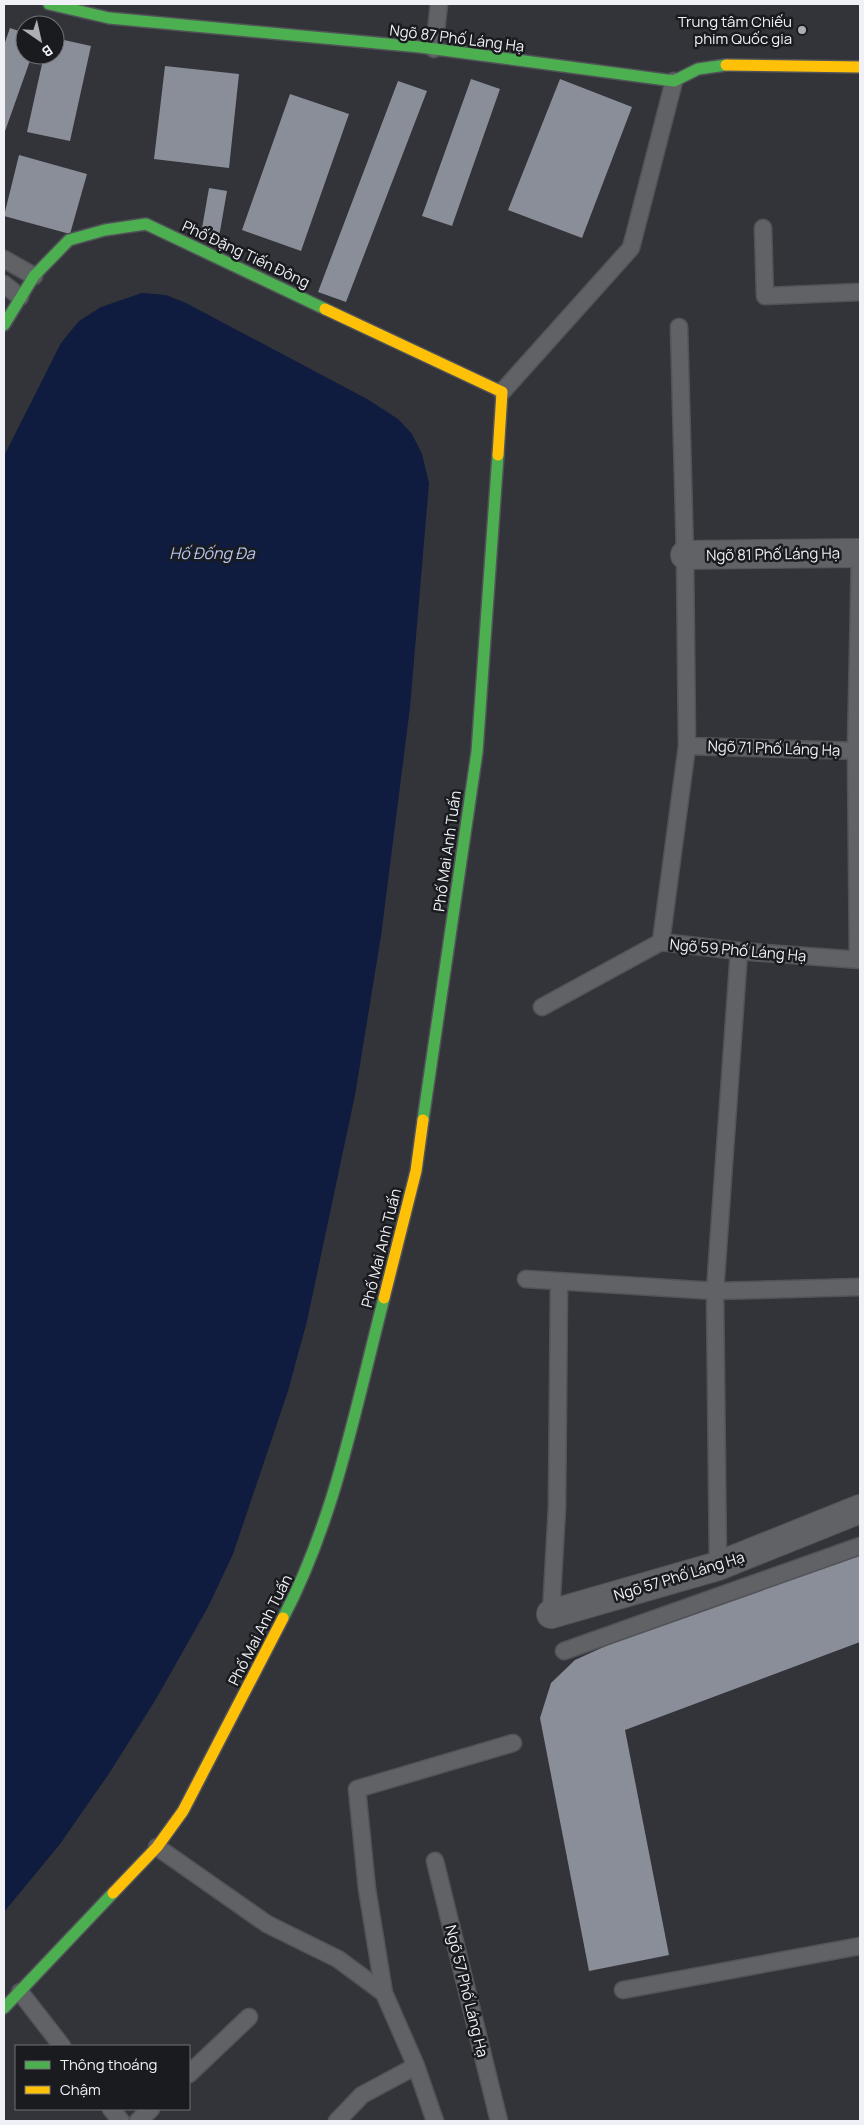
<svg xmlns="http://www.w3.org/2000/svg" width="864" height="2125" font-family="Manrope,sans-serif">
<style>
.water{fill:#0f1b3f}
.building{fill:#8a8e99}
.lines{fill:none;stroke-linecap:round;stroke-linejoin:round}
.lane-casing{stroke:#515358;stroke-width:19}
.street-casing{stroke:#515358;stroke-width:30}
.fast-casing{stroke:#515358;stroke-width:14}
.slow-casing{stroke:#515358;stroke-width:14}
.lane{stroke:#616265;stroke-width:16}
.street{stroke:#616265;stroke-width:28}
.fast{stroke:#4caf50;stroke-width:11}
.slow{stroke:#ffc107;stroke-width:11}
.poi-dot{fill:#adafb4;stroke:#191b1f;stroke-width:2}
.labels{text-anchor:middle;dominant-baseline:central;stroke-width:5;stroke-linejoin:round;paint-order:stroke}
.poi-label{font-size:15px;fill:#eff1f7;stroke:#191b1f;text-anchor:end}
.street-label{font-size:15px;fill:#eff1f7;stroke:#191b1f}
.water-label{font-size:16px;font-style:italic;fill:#b4c7f2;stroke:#191b1f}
</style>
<rect width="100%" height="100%" fill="#323439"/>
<path class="water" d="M142,293L166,295L186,303L367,399L398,419L412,434L422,454L429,483L410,707L381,936L355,1095L307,1321L288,1391L233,1554L208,1607L156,1699L110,1772L60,1844L4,1912V456L61,343L79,321L101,307Z"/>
<path class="building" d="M10,28L25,33V55H32L4,134V45Z
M55,38L91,46L70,141L27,132L44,55H55Z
M165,66L239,74L229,168L154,159Z
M471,79L500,89L452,226L422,216Z
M560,79L632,107L582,238L508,210Z
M398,81L427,91L346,302L318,292Z
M290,94L349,114L301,251L242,230Z
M19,155L87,174L70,234L4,216Z
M209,188L227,191L219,237L201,234Z
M860,1551V1642L625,1730L669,1955L589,1971L540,1718L551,1683L575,1660L608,1645Z"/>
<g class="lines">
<defs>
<path id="lane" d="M434,49L439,4
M763,228L765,296L860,292
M4,259L34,276
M4,284L20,297
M502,392L631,248L674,81
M687,746L860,751
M661,942L687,746L685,555L679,327
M858,960L856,751L860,553
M542,1007L661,942L739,951L860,960
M526,1279L715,1291L860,1287
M718,1566L715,1291L739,951
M551,1614L557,1507L559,1283
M564,1651L860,1546
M157,1847L267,1924L338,1959L384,1993L416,2066L435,2121
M435,1861L499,2121
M623,1990L860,1946
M20,1992L62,2046
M384,1993L367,1889L357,1789L513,1743
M189,2074L249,2017
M111,2109L121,2121
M138,2121L151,2109
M337,2121L362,2095L416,2066"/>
<path id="street" d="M685,555L860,553
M551,1614L718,1566L860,1509"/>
<path id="fast" d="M49,4L109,18L420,47L674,81L698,69L726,65
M4,325L34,276L69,240L105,230L146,224L325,309
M423,1120L477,752L498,455
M283,1618C335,1519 356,1406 384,1298
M4,2008L113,1893"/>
<path id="slow" d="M726,65L860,67
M325,309L502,392L498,455
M384,1298L416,1171L423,1120
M113,1893L157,1847L183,1811L283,1618"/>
</defs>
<use href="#lane" class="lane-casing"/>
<use href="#street" class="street-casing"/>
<use href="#fast" class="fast-casing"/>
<use href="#slow" class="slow-casing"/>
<use href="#lane" class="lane"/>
<use href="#street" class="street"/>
<use href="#fast" class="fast"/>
<use href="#slow" class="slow"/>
</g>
<circle class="poi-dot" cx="802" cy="30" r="5"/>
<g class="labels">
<g class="poi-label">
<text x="792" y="21">Trung tâm Chiếu<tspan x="792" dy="17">phim Quốc gia</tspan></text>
</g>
<g class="street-label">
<text transform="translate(457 38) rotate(7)">Ngõ 87 Phố Láng Hạ</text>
<text transform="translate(246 254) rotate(25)">Phố Đặng Tiến Đông</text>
<text transform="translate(773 554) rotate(-1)">Ngõ 81 Phố Láng Hạ</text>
<text transform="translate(774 748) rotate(2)">Ngõ 71 Phố Láng Hạ</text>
<text transform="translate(447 851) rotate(-82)">Phố Mai Anh Tuấn</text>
<text transform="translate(738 950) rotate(5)">Ngõ 59 Phố Láng Hạ</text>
<text transform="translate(381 1248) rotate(-76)">Phố Mai Anh Tuấn</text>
<text transform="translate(679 1576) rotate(-17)">Ngõ 57 Phố Láng Hạ</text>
<text transform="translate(260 1630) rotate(-63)">Phố Mai Anh Tuấn</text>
<text transform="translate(467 1991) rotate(76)">Ngõ 57 Phố Láng Hạ</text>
</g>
<g class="water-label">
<text x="212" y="553">Hố Đống Đa</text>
</g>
</g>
<rect width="864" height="2125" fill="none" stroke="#eff1f7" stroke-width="10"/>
<rect x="15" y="2045" width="175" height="65" fill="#191b1f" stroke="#6f7175"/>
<rect x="25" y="2061" width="25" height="8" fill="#4caf50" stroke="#6f7175"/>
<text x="60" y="2070" font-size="15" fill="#eff1f7">Thông thoáng</text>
<rect x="25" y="2086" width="25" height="8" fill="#ffc107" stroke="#6f7175"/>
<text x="60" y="2095" font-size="15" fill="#eff1f7">Chậm</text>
<g transform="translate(40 40) rotate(146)"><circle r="24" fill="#191b1f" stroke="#6f7175"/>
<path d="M0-4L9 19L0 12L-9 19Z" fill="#adafb4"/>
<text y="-8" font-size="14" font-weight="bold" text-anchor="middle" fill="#eff1f7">B</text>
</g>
</svg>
